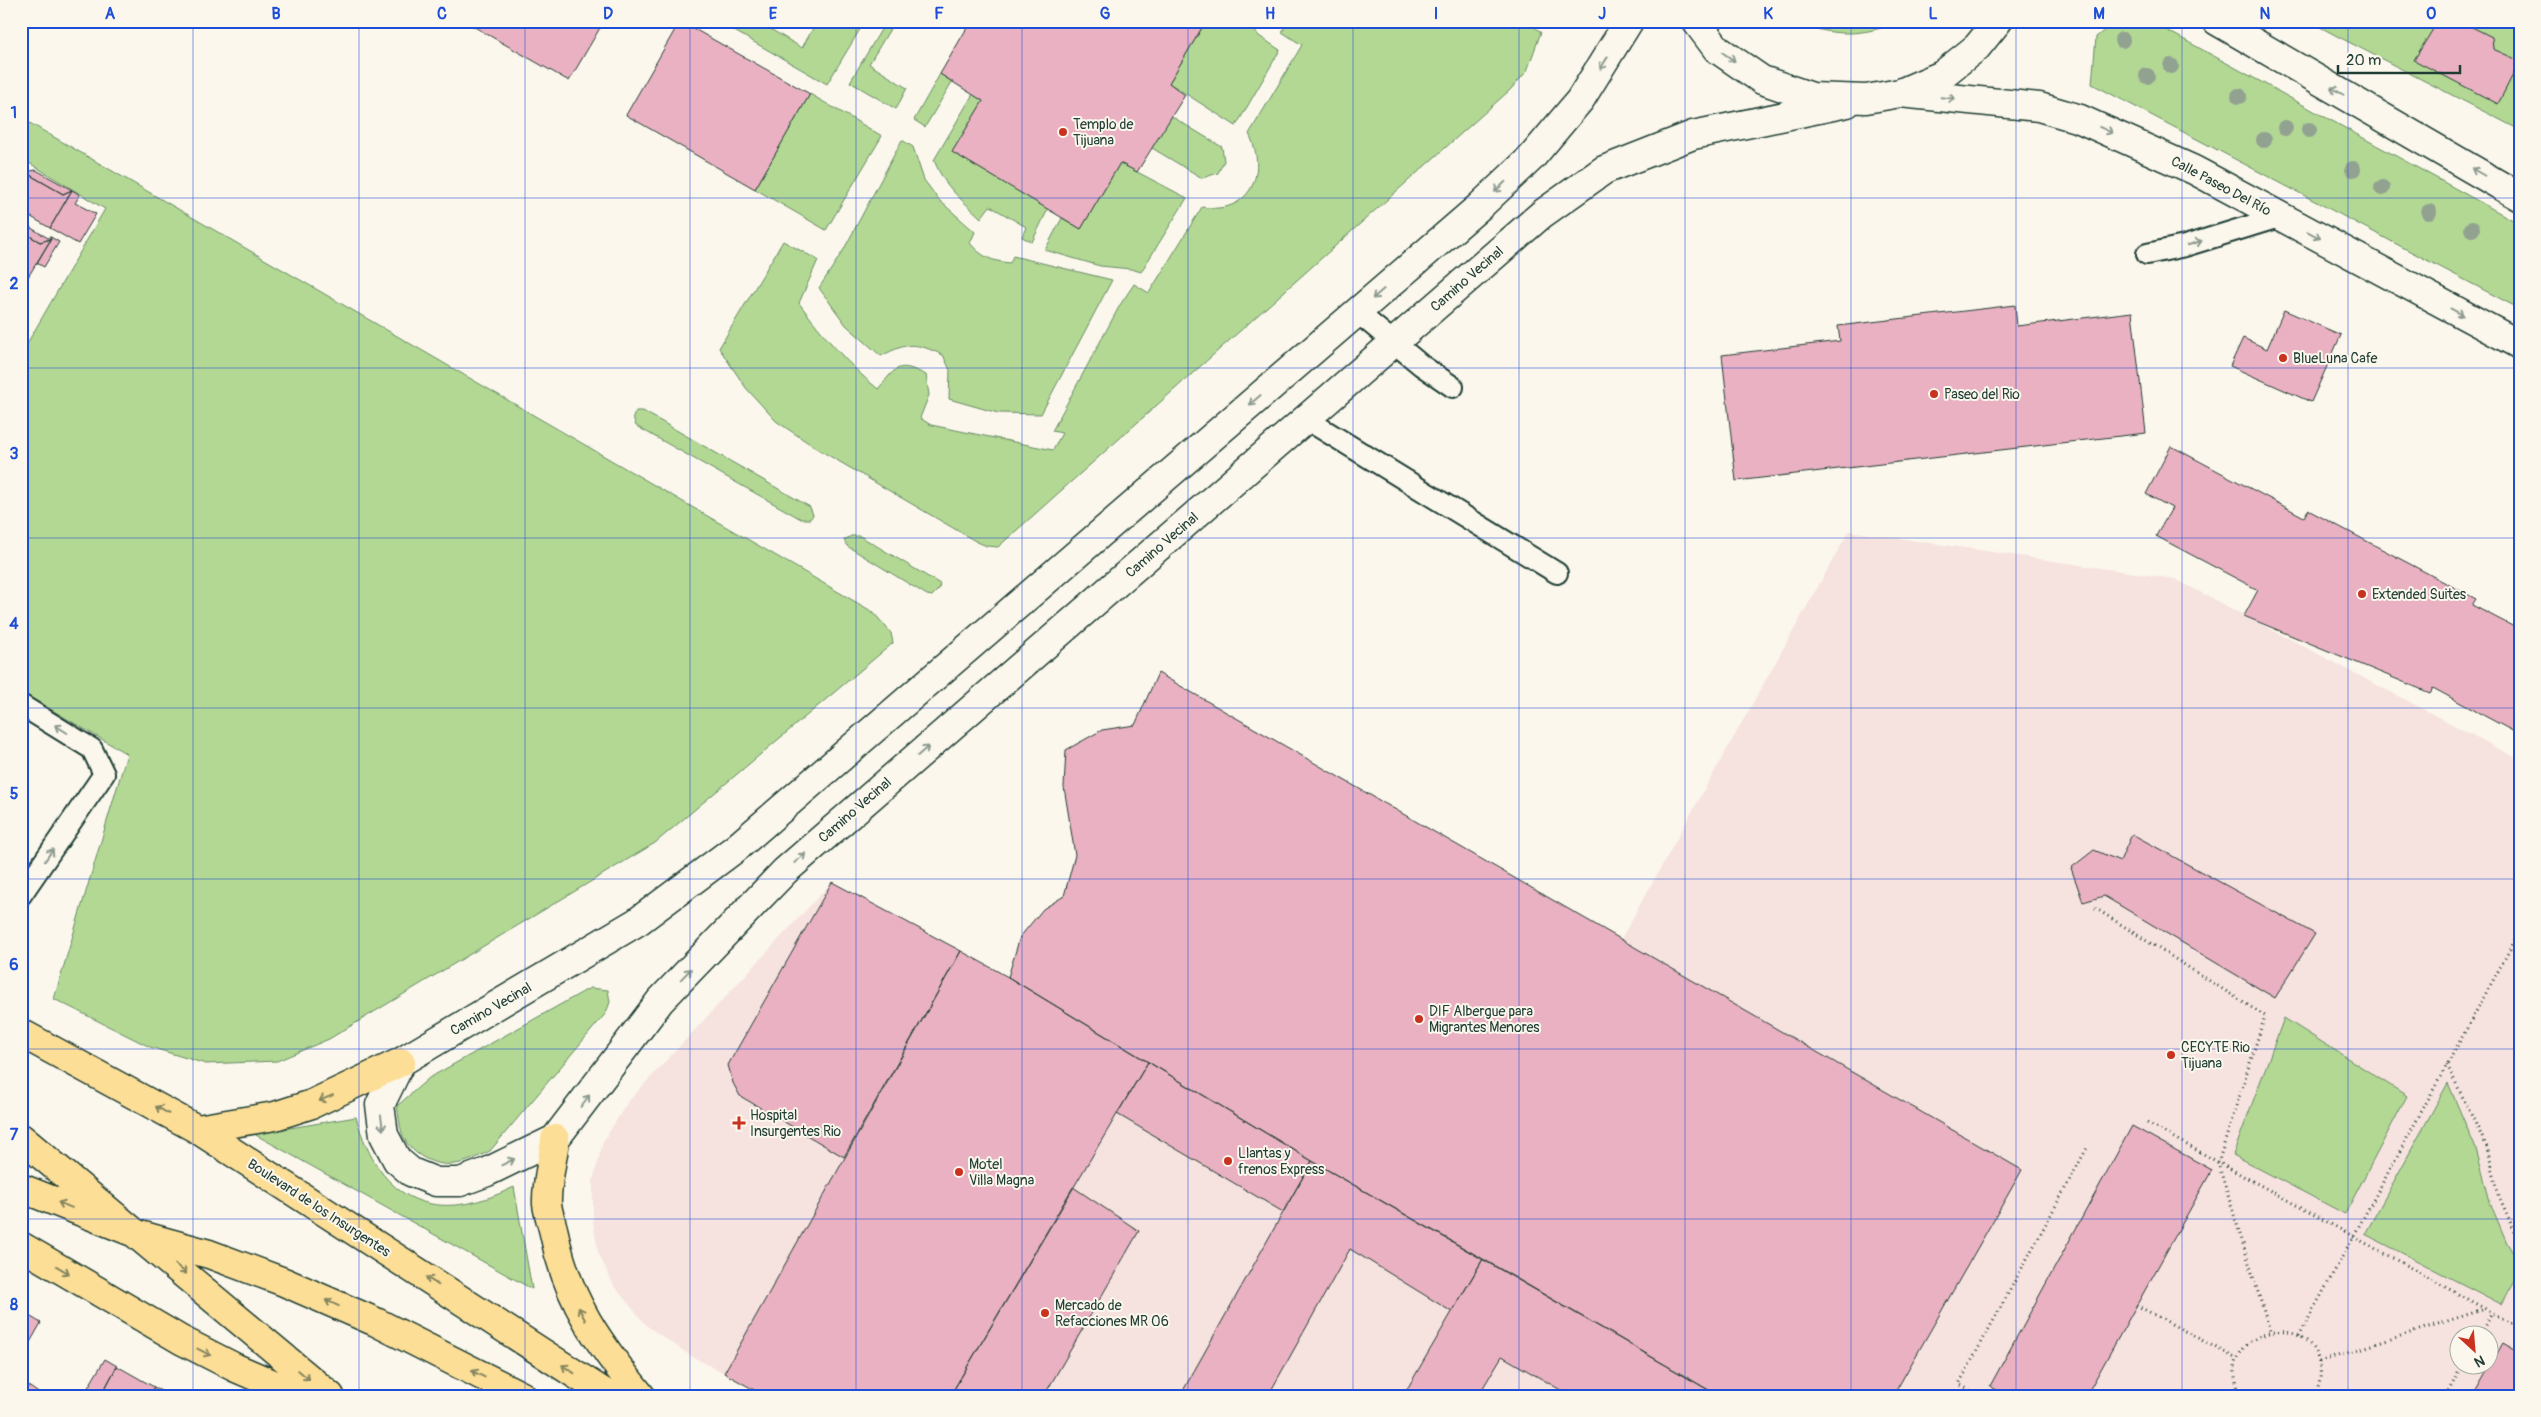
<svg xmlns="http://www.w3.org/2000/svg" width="2541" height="1417" font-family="Pangolin,sans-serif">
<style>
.built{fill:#f6e2df;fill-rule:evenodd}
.green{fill:#b2d894;stroke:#688a64}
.building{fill:#eab1c2;stroke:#1f3d34}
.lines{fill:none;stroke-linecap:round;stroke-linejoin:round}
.service-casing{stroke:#1f3d34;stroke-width:24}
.tertiary-casing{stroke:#1f3d34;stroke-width:31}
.secondary-casing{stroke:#1f3d34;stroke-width:31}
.primary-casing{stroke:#1f3d34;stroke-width:31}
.path{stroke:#1f3d34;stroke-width:3;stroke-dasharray:1 4;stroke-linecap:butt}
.service{stroke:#fbf7ec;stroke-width:20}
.tertiary{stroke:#fbf7ec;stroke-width:28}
.secondary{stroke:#fbf7ec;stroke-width:28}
.primary{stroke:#fdde96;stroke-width:28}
.tree{fill:#92a291}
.oneway{stroke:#8d9a90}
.oneway2{stroke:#838560}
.grid{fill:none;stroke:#1d4ed8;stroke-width:1;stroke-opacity:0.55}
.poi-dot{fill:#c8321e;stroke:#fbf7ec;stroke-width:2}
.labels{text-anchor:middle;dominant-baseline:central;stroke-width:4;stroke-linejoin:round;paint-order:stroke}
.poi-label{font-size:14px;fill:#1f3d34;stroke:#fbf7ec;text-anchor:start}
.street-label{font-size:14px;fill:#1f3d34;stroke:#fbf7ec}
.neatline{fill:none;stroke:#1d4ed8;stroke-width:2}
.grid-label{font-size:16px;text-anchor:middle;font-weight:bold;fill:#1d4ed8}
</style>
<rect width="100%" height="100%" fill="#fbf7ec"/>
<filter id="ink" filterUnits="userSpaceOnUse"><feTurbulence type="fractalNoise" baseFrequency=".02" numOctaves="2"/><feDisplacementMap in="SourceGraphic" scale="10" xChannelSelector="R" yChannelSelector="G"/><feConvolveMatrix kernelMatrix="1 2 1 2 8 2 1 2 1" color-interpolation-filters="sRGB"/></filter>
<g filter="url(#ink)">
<path class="built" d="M1849,531L2175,579L2520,760V1396H1893L2022,1170L1621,939ZM2458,1334H2488V1364H2458Z
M832,882L961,951L724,1373L691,1356L647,1326L614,1286L598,1252L593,1222V1181L603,1142L627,1103Z
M1148,1062L1312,1161L1719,1396H950Z"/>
<path class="green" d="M717,21H757L802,48L817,21H865L827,84Z
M1206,21H1247L1259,36L1280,50L1236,126L1169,83Z
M1288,21H1527L1541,32L1527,71L1510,90L998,547L987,546L977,542L816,448L776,421L746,388L719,348L783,241L818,260L799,303C823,335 847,364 878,389C896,368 897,360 926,375L929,395L920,418L931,425L1053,450L1062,433L1052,431L1120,305L1134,284L1149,293L1202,207C1249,216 1269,173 1249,134L1302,45L1282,32Z
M1796,21H1898C1867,37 1827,37 1796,21Z
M2116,21H2150L2520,224V309L2092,84L2096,37Z
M2309,21H2520V130L2335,35Z
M885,23L890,29L869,64L907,88L896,109L850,82Z
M940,74L952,82L925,127L914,120Z
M810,94L882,136L826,230L755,189Z
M973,94L983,101L953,152L1048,209L1032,242L1022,237L1026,227L990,206L981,218C960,198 945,188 934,160Z
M1171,116L1222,147L1224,161L1218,173L1202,178L1152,148Z
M21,118L873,612L891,633L893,643L655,843L329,1039L277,1061L206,1064L150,1047L54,999L127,754L21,692V354L105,209L21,158Z
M902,140L913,147L924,180L939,200L975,232L970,243C982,257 991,261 1010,263L1013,256L1112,280L1041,414L998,413L949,399L950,370L943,355C914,342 909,342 881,356L846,325L819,288L843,251Z
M1120,163L1187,198L1141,272L1131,269L1100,266L1045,250L1062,218L1081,229Z
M636,411H643L810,507L813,515L810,519H801L636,426L633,417Z
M851,536H860L940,584L939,589L932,596L927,595L847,546L844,540Z
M590,988L608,990L610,1002L606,1013L490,1151C479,1156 467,1163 454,1164C434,1167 408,1153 402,1133C399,1124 399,1115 397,1106L429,1078Z
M2284,1018L2407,1096L2345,1214L2233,1155Z
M2448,1083L2476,1149L2491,1205L2507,1243L2520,1264V1269L2501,1304L2365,1234Z
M356,1117C380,1203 435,1226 514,1187L532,1289L254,1134Z"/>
<path class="building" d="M464,21H604L569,81Z
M680,21L810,94L755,189L626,115Z
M971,21H1206L1169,83L1185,95L1137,172L1120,163L1081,229L952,152L983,101L940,74Z
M2438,21L2450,27L2453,21H2460L2492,37L2493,49L2520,61L2498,104L2414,60Z
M21,170L63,194L72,190L50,228L21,211Z
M36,170L72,190L63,194L25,172Z
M72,190L80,195L75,203L96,214L78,244L50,228Z
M21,222L48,238L51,239L40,242L21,231Z
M21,231L40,242L51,239L28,277L21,273Z
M49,236L59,242L44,267L37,263L51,239Z
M2015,305L2017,326L2132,312L2146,433L1736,481L1722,355L1840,341L1838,326Z
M2284,310L2341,335L2311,402L2230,366L2243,338L2267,349Z
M2171,446L2304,517L2308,510L2476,599L2472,605L2520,630V735L2433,688L2430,693L2244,616L2258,590L2156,536L2172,508L2146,494Z
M1158,673L2022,1170L1893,1396H1719L1312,1161L1008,977L1020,937L1043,909L1064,896L1075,855L1064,787L1066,750L1102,730L1135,725Z
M2132,834L2315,934L2275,998L2104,896L2083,902L2071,868L2094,850L2120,861Z
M832,882L961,951L844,1157L740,1096L733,1083L728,1065Z
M961,951L1008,977L1148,1062L950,1396H765L724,1373Z
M1148,1062L1312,1161L1283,1212L1117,1114Z
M2132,1126L2212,1170L2086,1396H2007L1990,1386Z
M1312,1161L1483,1259L1452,1312L1350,1249L1268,1396H1180Z
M1073,1187L1139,1231L1044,1396H950Z
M1483,1259L1719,1396H1571L1502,1356L1478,1396H1403Z
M21,1311L41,1323L21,1358Z
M2503,1343L2520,1353V1396H2473Z
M105,1359L117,1366L101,1396H83Z
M117,1366L154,1387L149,1396H101Z
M21,1381L43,1396H21Z
M154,1387L170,1396H149Z"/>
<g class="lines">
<defs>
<path id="service" d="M2147,254L2185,246L2279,217
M1357,312L1421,365L1453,387
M1306,419L1557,573
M21,705L92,749L104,774L21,895"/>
<path id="tertiary" d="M1629,21L1580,100L1532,157L1479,207L736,848L637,922L401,1062L380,1105L384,1135L397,1160L411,1172L436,1182H460L487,1172L555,1139L660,1001L785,871L1542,214L1604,170L1693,135L1847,103"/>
<path id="secondary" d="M1696,21L1717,49L1762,80L1812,97L1866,99L1900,93L1942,75L1977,47L1998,21
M2217,21L2520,197
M1900,93L2039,107L2080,119L2194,170L2520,345"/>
<path id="primary" d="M21,1033L197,1129L609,1396
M197,1129L275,1116L312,1104L401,1062
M21,1138L330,1396
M555,1139C553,1160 546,1183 547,1204C548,1213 552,1224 554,1233C567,1300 599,1344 641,1396
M21,1188L140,1235L209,1254L284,1282L376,1322L522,1396
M21,1246L181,1340L236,1368L301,1396"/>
</defs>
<use href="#service" class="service-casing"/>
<use href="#tertiary" class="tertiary-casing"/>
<use href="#secondary" class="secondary-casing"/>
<use href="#primary" class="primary-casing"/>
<path class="path" d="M2095,908L2265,1016L2218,1163L2270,1331
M2447,1065L2487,1147L2499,1196L2520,1244
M2147,1123L2520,1328
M2136,1305L2237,1359
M2480,1334L2492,1313
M2299,1336L2520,931
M2319,1362L2485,1309
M1979,1396L1959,1384L2087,1148
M2205,1396L2237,1388
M2242,1396C2209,1340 2300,1304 2318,1359C2322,1372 2321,1384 2314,1396
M2446,1396L2463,1364"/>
<use href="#service" class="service"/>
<use href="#tertiary" class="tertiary"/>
<use href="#secondary" class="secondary"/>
<use href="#primary" class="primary"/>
</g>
<g class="tree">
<circle cx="2122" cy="40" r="8"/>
<circle cx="2171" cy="66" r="8"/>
<circle cx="2147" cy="76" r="8"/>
<circle cx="2239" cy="96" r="8"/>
<circle cx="2285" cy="128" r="8"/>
<circle cx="2309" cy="130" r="8"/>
<circle cx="2264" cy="140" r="8"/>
<circle cx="2353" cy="169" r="8"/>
<circle cx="2382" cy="188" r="8"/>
<circle cx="2429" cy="212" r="8"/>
<circle cx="2472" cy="229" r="8"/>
</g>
<defs><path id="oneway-shaft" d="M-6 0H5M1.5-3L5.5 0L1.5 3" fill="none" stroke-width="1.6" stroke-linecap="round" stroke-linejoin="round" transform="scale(1.25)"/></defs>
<g class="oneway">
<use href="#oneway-shaft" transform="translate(1729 57) rotate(35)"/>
<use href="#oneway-shaft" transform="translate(1604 63) rotate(122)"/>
<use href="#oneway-shaft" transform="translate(2337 91) rotate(-150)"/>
<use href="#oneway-shaft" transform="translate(1948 98) rotate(6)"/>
<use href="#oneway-shaft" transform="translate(2106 130) rotate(24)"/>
<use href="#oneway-shaft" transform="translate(2478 172) rotate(-150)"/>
<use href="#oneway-shaft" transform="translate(1500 187) rotate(136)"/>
<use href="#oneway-shaft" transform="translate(2314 235) rotate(28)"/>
<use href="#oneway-shaft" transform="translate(2195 243) rotate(-17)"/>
<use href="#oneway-shaft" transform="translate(1378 294) rotate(139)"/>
<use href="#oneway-shaft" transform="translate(2457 312) rotate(28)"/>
<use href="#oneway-shaft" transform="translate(1255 400) rotate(139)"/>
<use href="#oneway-shaft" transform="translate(61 729) rotate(-148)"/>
<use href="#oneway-shaft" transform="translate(923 751) rotate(-41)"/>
<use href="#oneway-shaft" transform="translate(49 855) rotate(-56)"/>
<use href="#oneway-shaft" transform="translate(800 858) rotate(-41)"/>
<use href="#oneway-shaft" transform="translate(686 974) rotate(-46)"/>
<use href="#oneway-shaft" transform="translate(585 1101) rotate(-53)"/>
<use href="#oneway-shaft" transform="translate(382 1123) rotate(82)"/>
<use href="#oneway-shaft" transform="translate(508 1162) rotate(-26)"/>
</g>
<g class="oneway2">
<use href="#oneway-shaft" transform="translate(326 1098) rotate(157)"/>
<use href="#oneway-shaft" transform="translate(162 1110) rotate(-151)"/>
<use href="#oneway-shaft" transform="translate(65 1205) rotate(-158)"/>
<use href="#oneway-shaft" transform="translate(181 1269) rotate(40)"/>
<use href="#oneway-shaft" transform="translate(63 1270) rotate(31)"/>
<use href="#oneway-shaft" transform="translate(432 1281) rotate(-147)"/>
<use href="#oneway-shaft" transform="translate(332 1303) rotate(-156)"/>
<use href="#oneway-shaft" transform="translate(582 1314) rotate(-117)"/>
<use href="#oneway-shaft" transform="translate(204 1352) rotate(27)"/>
<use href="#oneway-shaft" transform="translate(568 1369) rotate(-147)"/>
<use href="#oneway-shaft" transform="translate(478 1374) rotate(-153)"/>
<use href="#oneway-shaft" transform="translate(304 1375) rotate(40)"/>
</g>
</g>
<path class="grid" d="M193,21V1396M359,21V1396M525,21V1396M690,21V1396M856,21V1396M1022,21V1396M1188,21V1396M1353,21V1396M1519,21V1396M1685,21V1396M1851,21V1396M2016,21V1396M2182,21V1396M2348,21V1396M21,198H2520M21,368H2520M21,538H2520M21,708H2520M21,879H2520M21,1049H2520M21,1219H2520"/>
<g class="poi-dot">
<circle cx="1063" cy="132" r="5"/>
<circle cx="2283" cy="358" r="5"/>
<circle cx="1934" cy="394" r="5"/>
<circle cx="2362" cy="594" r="5"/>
<circle cx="1419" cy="1019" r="5"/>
<circle cx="2171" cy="1055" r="5"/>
<path d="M736.5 1115.5h5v5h5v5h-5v5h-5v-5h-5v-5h5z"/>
<circle cx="1228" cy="1161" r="5"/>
<circle cx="959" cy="1172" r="5"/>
<circle cx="1045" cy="1313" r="5"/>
</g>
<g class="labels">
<g class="poi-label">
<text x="1073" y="124">Templo de<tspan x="1073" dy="16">Tijuana</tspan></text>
<text x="2293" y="358">BlueLuna Cafe</text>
<text x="1944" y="394">Paseo del Rio</text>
<text x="2372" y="594">Extended Suites</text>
<text x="1429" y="1011">DIF Albergue para<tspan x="1429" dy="16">Migrantes Menores</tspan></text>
<text x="2181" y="1047">CECYTE Rio<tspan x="2181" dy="16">Tijuana</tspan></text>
<text x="750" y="1115">Hospital<tspan x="750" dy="16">Insurgentes Rio</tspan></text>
<text x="1238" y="1153">Llantas y<tspan x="1238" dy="16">frenos Express</tspan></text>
<text x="969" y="1164">Motel<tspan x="969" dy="16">Villa Magna</tspan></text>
<text x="1055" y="1305">Mercado de<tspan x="1055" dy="16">Refacciones MR 06</tspan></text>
</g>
<g class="street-label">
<text transform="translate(2221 186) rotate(28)">Calle Paseo Del Río</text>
<text transform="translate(1467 279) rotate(-41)">Camino Vecinal</text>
<text transform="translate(1162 545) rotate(-41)">Camino Vecinal</text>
<text transform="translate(855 810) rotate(-41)">Camino Vecinal</text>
<text transform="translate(491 1009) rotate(-30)">Camino Vecinal</text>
<text transform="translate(319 1208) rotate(33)">Boulevard de los Insurgentes</text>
</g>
</g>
<rect width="2541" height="1417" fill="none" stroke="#fbf7ec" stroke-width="55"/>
<g transform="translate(2474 1350) rotate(154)"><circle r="24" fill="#fbf7ec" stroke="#a3ada2"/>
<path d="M0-4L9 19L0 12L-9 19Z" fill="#c8321e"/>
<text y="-8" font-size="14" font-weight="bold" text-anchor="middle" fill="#1f3d34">N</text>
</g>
<path d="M2338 65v8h122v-8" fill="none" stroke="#1f3d34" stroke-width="2.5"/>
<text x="2346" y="65" font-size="15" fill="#1f3d34" stroke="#fbf7ec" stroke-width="4" paint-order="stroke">20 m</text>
<rect x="28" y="28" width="2486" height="1362" class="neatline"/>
<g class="grid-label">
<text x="110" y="19">A</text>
<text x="276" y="19">B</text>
<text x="442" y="19">C</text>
<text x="608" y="19">D</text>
<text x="773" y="19">E</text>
<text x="939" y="19">F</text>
<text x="1105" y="19">G</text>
<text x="1270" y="19">H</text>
<text x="1436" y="19">I</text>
<text x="1602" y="19">J</text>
<text x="1768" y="19">K</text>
<text x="1933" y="19">L</text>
<text x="2099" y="19">M</text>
<text x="2265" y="19">N</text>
<text x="2431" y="19">O</text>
<text x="14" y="118">1</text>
<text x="14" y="289">2</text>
<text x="14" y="459">3</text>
<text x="14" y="629">4</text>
<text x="14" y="799">5</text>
<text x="14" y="970">6</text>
<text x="14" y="1140">7</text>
<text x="14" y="1310">8</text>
</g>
</svg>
